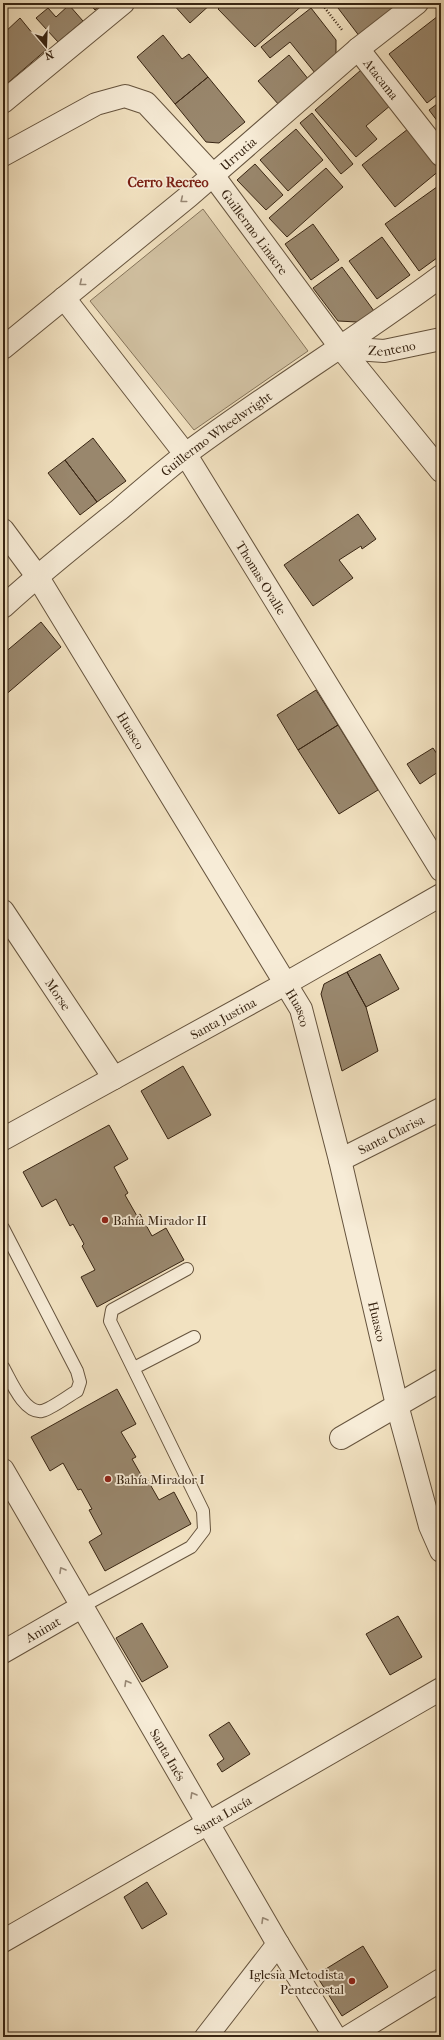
<svg xmlns="http://www.w3.org/2000/svg" width="444" height="2040" font-family="'IM FELL French Canon',serif">
<style>
.green{fill:#d2c2a3;stroke:#85745b}
.building{fill:#99876d;stroke:#382513}
.lines{fill:none;stroke-linecap:round;stroke-linejoin:round}
.service-casing{stroke:#66543e;stroke-width:14}
.minor-casing{stroke:#66543e;stroke-width:24}
.tertiary-casing{stroke:#66543e;stroke-width:24}
.path{stroke:#382513;stroke-width:2.5;stroke-dasharray:1 2;stroke-linecap:butt}
.service{stroke:#f7ecd7;stroke-width:12}
.minor{stroke:#f7ecd7;stroke-width:22}
.tertiary{stroke:#f7ecd7;stroke-width:22}
.oneway{stroke:#988875}
.poi-dot{fill:#8f2418;stroke:#f7ecd7;stroke-width:1.5}
.labels{text-anchor:middle;dominant-baseline:central;stroke-width:3.5;stroke-linejoin:round;paint-order:stroke}
.street-label{font-size:13px;fill:#382513;stroke:#f7ecd7}
.poi-label{font-size:13px;fill:#382513;stroke:#f7ecd7;text-anchor:start}
.neighbourhood-label{font-size:14px;font-weight:bold;fill:#7a1f14;stroke:#f7ecd7}
</style>
<rect width="100%" height="100%" fill="#f2e2c1"/>
<filter id="stains"><feTurbulence type="fractalNoise" baseFrequency=".005" numOctaves="4"/><feColorMatrix values="0 0 0 0 .2 0 0 0 0 .09 0 0 0 0 .02 0 0 0 .5 -.17"/></filter>
<radialGradient id="worn" r=".72"><stop offset=".6" stop-color="#630" stop-opacity="0"/><stop offset="1" stop-color="#630" stop-opacity=".3"/></radialGradient>
<path class="green" d="M203,209L308,351L194,430L90,301Z"/>
<path class="building" d="M89,3H104L95,10Z
M172,3H212L190,23Z
M224,3H305L255,47L218,9Z
M345,3H393L397,9L360,37L338,8Z
M69,5L83,21L58,42L36,18L48,8L56,17Z
M311,8L336,40V57L315,73L290,42L270,58L261,47Z
M438,16L441,20V92L427,103L389,54Z
M20,18L46,50L3,87V34Z
M163,35L182,59L189,54L208,77L175,104L137,57Z
M289,55L309,80L279,105L258,81Z
M361,70L391,105L366,126L377,139L356,157L315,110Z
M208,77L245,122L219,143L206,142L175,104Z
M441,101V126L429,110Z
M312,113L353,164L341,174L300,123Z
M296,129L323,160L288,191L260,160Z
M408,129L440,170L395,207L362,165Z
M255,164L283,195L266,210L237,180Z
M326,168L343,187L287,237L269,218Z
M441,184V255L419,271L385,224Z
M313,224L339,260L311,280L285,244Z
M382,237L410,275L377,299L349,261Z
M342,267L374,311L357,322L338,321L313,288Z
M93,438L126,481L97,502L65,460Z
M65,460L97,502L80,515L48,473Z
M358,514L376,539L362,549L361,546L339,560L353,578L313,606L284,565Z
M41,622L61,647L3,697V654Z
M316,690L338,725L298,750L277,715Z
M338,725L378,790L339,814L298,750Z
M433,748L441,760V770L420,784L407,764Z
M380,954L399,989L366,1007L347,972Z
M347,972L366,1007L378,1051L342,1071L321,994L324,984Z
M183,1066L211,1115L168,1139L141,1091Z
M109,1125L128,1159L114,1167L128,1193L125,1195L137,1216L140,1214L152,1236L166,1228L184,1260L97,1307L81,1277L95,1270L82,1246L84,1244L73,1224L70,1226L56,1199L42,1207L23,1172Z
M117,1389L136,1424L121,1432L136,1457L132,1459L144,1480L147,1479L159,1500L174,1492L191,1524L105,1571L89,1542L102,1534L89,1510L92,1509L81,1489L78,1490L63,1463L50,1471L31,1437Z
M398,1616L422,1657L390,1675L366,1634Z
M142,1623L168,1667L142,1682L116,1638Z
M229,1722L250,1754L222,1772L217,1764L224,1759L209,1735Z
M147,1882L167,1914L142,1929L124,1897Z
M363,1946L388,1987L342,2016L316,1975Z"/>
<g class="lines">
<defs>
<path id="service" d="M3,1228L77,1371L80,1382L77,1391C68,1396 51,1409 42,1411C24,1414 10,1379 3,1367
M134,1368L194,1337
M83,1606L191,1547L204,1530L203,1511L110,1321L112,1310L187,1269"/>
<g id="minor">
<path id="s1" d="M358,49L441,155"/>
<path d="M3,102L123,3"/>
<path id="s2" d="M3,155L96,104L125,96L146,103L212,174L341,348L441,471"/>
<path id="s3" d="M64,298L186,455L441,870"/>
<path id="s4" d="M3,348L189,196L358,49L417,3"/>
<path id="s5" d="M341,348L384,351L441,339"/>
<path id="s6" d="M3,530L37,576L301,1009L340,1160L397,1405L430,1526L441,1551"/>
<path id="s7" d="M3,607C40,573 79,542 119,510C141,491 163,472 186,454C269,392 358,338 441,276"/>
<path id="s8" d="M3,911L114,1078"/>
<path id="s9" d="M3,1139L285,984L441,895"/>
<path id="s10" d="M340,1160L441,1109"/>
<path d="M341,1438L441,1380"/>
<path id="s11" d="M3,1652L83,1606"/>
<path id="s12" d="M3,1941L441,1689"/>
<path d="M206,2037L278,1944"/>
<path d="M348,2037L441,1980"/>
</g>
<g id="tertiary">
<path id="s13" d="M3,1470L278,1944L335,2037"/>
</g>
</defs>
<use href="#service" class="service-casing"/>
<use href="#minor" class="minor-casing"/>
<use href="#tertiary" class="tertiary-casing"/>
<path class="path" d="M321,3L342,30"/>
<use href="#service" class="service"/>
<use href="#minor" class="minor"/>
<use href="#tertiary" class="tertiary"/>
</g>
<defs><path id="oneway-chevron" d="M-2-3.5L2.5 0L-2 3.5" fill="none" stroke-width="1.6" stroke-linecap="round" stroke-linejoin="round"/></defs>
<g class="oneway">
<use href="#oneway-chevron" transform="translate(183 200) rotate(141)"/>
<use href="#oneway-chevron" transform="translate(82 283) rotate(141)"/>
<use href="#oneway-chevron" transform="translate(62 1570) rotate(-120)"/>
<use href="#oneway-chevron" transform="translate(127 1683) rotate(-120)"/>
<use href="#oneway-chevron" transform="translate(193 1795) rotate(-120)"/>
<use href="#oneway-chevron" transform="translate(264 1920) rotate(-120)"/>
</g>
<g class="poi-dot">
<circle cx="105" cy="1220" r="4"/>
<circle cx="108" cy="1479" r="4"/>
<circle cx="352" cy="1981" r="4"/>
</g>
<g class="labels">
<g class="street-label">
<text stroke="none"><textPath href="#s1" startOffset="38">Atacama</textPath></text>
<text stroke="none"><textPath href="#s4" startOffset="305">Urrutia</textPath></text>
<text stroke="none"><textPath href="#s2" startOffset="327">Guillermo Linacre</textPath></text>
<text stroke="none"><textPath href="#s5" startOffset="51">Zenteno</textPath></text>
<text stroke="none"><textPath href="#s7" startOffset="275">Guillermo Wheelwright</textPath></text>
<text stroke="none"><textPath href="#s3" startOffset="343">Thomas Ovalle</textPath></text>
<text stroke="none"><textPath href="#s6" startOffset="238">Huasco</textPath></text>
<text stroke="none"><textPath href="#s8" startOffset="100">Morse</textPath></text>
<text stroke="none"><textPath href="#s6" startOffset="562">Huasco</textPath></text>
<text stroke="none"><textPath href="#s9" startOffset="251">Santa Justina</textPath></text>
<text stroke="none"><textPath href="#s10" startOffset="57">Santa Clarisa</textPath></text>
<text stroke="none"><textPath href="#s6" startOffset="886">Huasco</textPath></text>
<text stroke="none"><textPath href="#s11" startOffset="46">Aninat</textPath></text>
<text stroke="none"><textPath href="#s13" startOffset="329">Santa Inés</textPath></text>
<text stroke="none"><textPath href="#s12" startOffset="253">Santa Lucía</textPath></text>
</g>
<g class="poi-label">
<text x="113" y="1220">Bahía Mirador II</text>
<text x="116" y="1479">Bahía Mirador I</text>
<text x="344" y="1974" text-anchor="end">Iglesia Metodista<tspan x="344" dy="15">Pentecostal</tspan></text>
</g>
<g class="neighbourhood-label">
<text x="168" y="182">Cerro Recreo</text>
</g>
</g>
<rect width="444" height="2040" fill="none" stroke="#f2e2c1" stroke-width="16"/>
<rect x="4" y="4" width="436" height="2032" fill="none" stroke="#382513" stroke-width="2"/>
<rect x="8" y="8" width="428" height="2024" fill="none" stroke="#382513"/>
<g transform="translate(46 46) rotate(161)" stroke="#f7ecd7" stroke-width="3" paint-order="stroke">
<path d="M0-3L7 15L0 10L-7 15Z" fill="#382513"/>
<text y="-6" font-size="11" font-weight="bold" text-anchor="middle" fill="#382513">N</text>
</g>
<rect width="100%" height="100%" filter="url(#stains)"/>
<rect width="100%" height="100%" fill="url(#worn)"/>
</svg>
